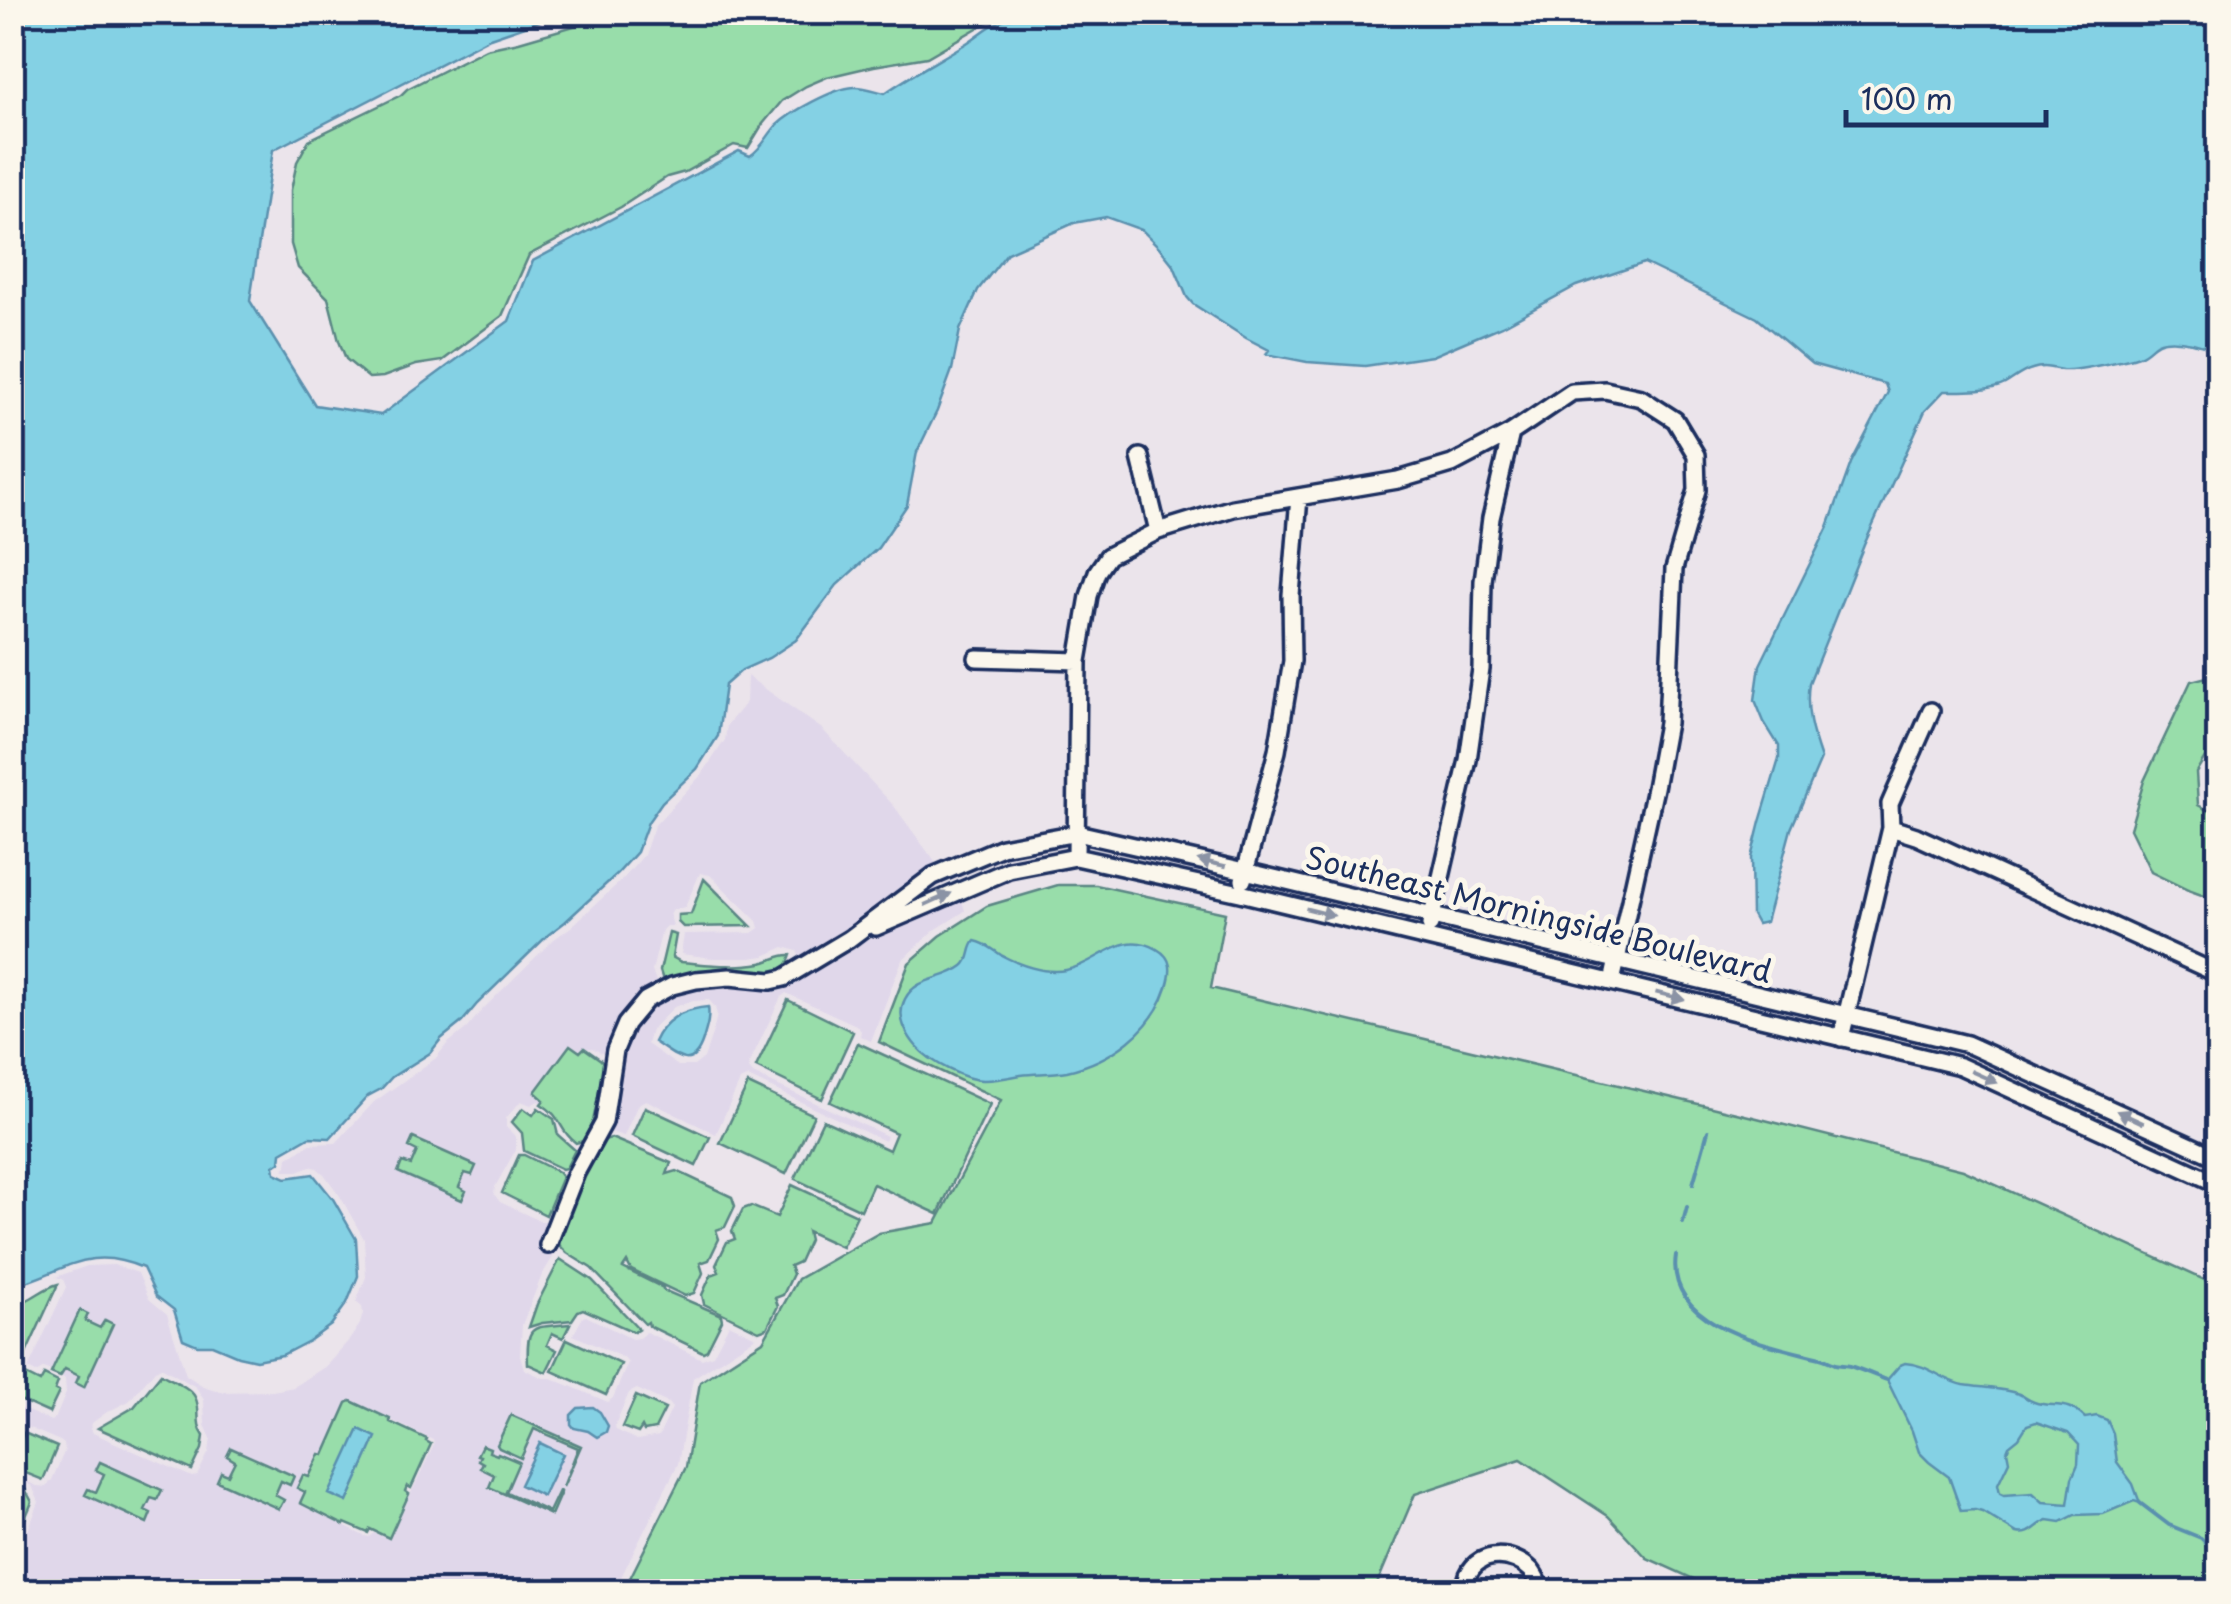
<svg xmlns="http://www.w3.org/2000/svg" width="2231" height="1604" font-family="'Playpen Sans',sans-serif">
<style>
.built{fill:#e0d7ea;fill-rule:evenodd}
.green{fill:#98ddaa;stroke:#5a8684;stroke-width:2.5}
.water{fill:#84d1e4;stroke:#5a90ae;stroke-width:2.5;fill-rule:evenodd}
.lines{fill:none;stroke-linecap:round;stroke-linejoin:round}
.stream{stroke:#5a90ae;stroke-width:4}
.minor-casing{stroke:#1b2f5e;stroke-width:22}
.minor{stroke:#fbf7ec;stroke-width:15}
.oneway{fill:#8b93a5}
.labels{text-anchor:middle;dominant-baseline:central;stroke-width:10;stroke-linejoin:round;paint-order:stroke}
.street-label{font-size:30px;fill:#1b2f5e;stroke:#fbf7ec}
</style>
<rect width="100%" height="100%" fill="#ebe4eb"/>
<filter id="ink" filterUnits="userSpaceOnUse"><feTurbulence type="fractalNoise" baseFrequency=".01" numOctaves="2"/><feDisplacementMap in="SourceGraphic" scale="20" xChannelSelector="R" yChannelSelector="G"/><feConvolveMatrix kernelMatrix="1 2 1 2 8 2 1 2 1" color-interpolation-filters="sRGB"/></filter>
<g filter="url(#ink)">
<path class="built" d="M747,676L822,729L894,806L938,866L845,933L797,963L799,955L797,951L784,947L764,956L750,958H713L681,954L684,934L752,933L759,928L757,921L710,875L700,873L685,907L673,910L670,915L673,926H666L662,930L652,971L656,981L660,984L639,996L619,1019L606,1055L592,1048L585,1049L546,1105L538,1101L531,1105L521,1101L506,1118V1127L516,1137V1149L495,1187L494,1194L500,1202L540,1221H549L539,1249L553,1255L555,1251L556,1252L542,1275L522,1325L520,1355L524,1369L543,1378H551L608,1402L613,1398L628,1363L624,1358L573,1335L583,1317L586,1316L632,1339L639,1338L646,1332L702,1359L713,1355L729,1324L756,1337L693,1378L678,1464L614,1591L270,1592L245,1582L234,1585L227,1592L13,1591V1545L21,1542L26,1536L39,1502L32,1486L13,1476L37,1486L46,1487L52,1480L65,1450L64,1444L60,1441L27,1427H20L13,1441V1405L51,1421L56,1417L66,1393L65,1379L61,1376L44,1368L36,1373L28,1369L66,1287L63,1279L56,1277L87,1266L114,1265L138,1273L149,1299L167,1314L186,1375L203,1386L222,1392L273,1391L294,1387L326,1366L350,1339L360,1324L363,1313L362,1307L356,1302L366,1277L364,1239L340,1196L324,1174L317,1168L310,1166L298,1171H287L283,1169L287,1166L288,1157L311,1144L336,1143L374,1102L436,1058L447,1044L467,1028L483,1009L553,940L571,927L624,878L644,855L654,826L703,773L725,740L727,725L746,702ZM161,1367L196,1387L204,1400L205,1425L211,1438L209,1452L197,1476L192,1477L93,1433L91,1429L92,1423L107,1412L129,1401L155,1370ZM637,1389L668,1403L672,1408L659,1436L637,1440L616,1430L615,1425L629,1393ZM359,1405L433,1440L434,1445L390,1537L386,1538L374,1533L369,1537L364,1536L318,1513L317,1508Z
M961,897L965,911L935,930L902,960L871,1041L860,1036L861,1031L856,1025L786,993L781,997L749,1064V1069L753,1074L887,1136L884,1141L748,1077L740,1081L716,1134L646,1100L638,1104L624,1136L607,1131L611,1123L622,1053L632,1028L651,1006L675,993L698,987L731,984L771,988L788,985L854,945ZM709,1000L715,1007L717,1015L714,1028L704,1058L694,1066H678L647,1044L651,1030L674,1007L693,1001Z"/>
<path class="green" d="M663,13H1003L927,57L874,66L827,77L806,86L782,101L762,125L748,148L734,145L685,172L667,177L621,207L529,255L502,316L442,361L416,365L383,377L369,378L346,359L339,341L328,298L298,268L291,244V190L297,162L309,140L401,95L407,89L486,49L519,42L574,26L610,22Z
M2218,674V740L2214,742L2196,772L2198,805L2218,816V901L2188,890L2151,872L2130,829L2144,781L2191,681Z
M704,879L751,926L683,927L678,922V915L691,914Z
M1058,885H1096L1225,913L1211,988L1753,1117L1963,1170L2218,1286V1591H1720L1647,1558L1608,1516L1521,1459L1415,1494L1374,1591L623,1592L686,1467L700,1382L763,1341L798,1279L879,1233L936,1223L1001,1100L879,1042L909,963L940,936L987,906Z
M669,933L676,935L672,957L681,962C707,964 735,968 761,963C772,961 780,954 791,955C788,965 785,969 775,972C761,975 749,969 735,968C713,967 691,973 670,981L662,977L660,971Z
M788,1000L853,1032L822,1099L756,1067Z
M858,1043L990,1104L938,1214L873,1184L861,1210L795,1179L823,1120L889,1150L896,1133L830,1102Z
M570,1045L580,1052L584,1048L601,1060L605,1066L593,1121L583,1141L576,1143C557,1129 564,1118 541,1104L544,1100L535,1092Z
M748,1084L814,1115L786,1174L720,1143Z
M645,1107L710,1137L696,1166L632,1136Z
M523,1108L533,1115L538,1108L554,1119L558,1135L575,1150L566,1168L562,1169L524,1151L522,1133L512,1122Z
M413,1138L476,1166L472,1175L465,1173L459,1187L466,1191L462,1200L398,1172L402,1162L411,1165L417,1151L409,1147Z
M611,1138L671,1163L667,1174L677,1171L732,1197L735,1206L725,1227L716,1230L719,1239L709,1260L700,1263L703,1273L694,1293L685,1296L631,1270L627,1262L623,1268L663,1288V1290L721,1315L722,1320L707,1350L703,1352L649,1326L648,1322L645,1324L591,1268L567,1253L560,1246L557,1238L578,1185L604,1140Z
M519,1155H524L558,1172L562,1177L546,1215L502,1193Z
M792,1185L857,1215L842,1247L807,1231L809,1240L799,1262L790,1266L793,1274L783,1295L775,1298L778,1306L767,1328L759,1331L704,1304L702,1295L711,1275L719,1272L716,1265L727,1242L735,1239L732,1231L743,1209L751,1206L777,1217Z
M560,1259L592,1280L639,1329L634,1332L583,1309L578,1311L572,1320L542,1323L529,1327L537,1304Z
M58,1284L18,1371L40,1382L44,1375L58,1382L55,1390L59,1392L49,1413L13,1397V1304C30,1303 42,1288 58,1284Z
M80,1310L88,1314L85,1321L100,1328L105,1320L113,1324L84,1387L76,1383L79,1376L65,1369L60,1377L51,1373Z
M570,1324L563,1338L552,1333L547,1345L557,1350L546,1372L528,1364C526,1322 532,1328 570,1324Z
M567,1339L621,1364L606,1395L552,1371Z
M161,1374C171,1380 190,1387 195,1397C202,1410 194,1422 204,1436L202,1449L192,1470L98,1428L134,1407Z
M636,1396L665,1409L655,1429L644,1431L642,1427L638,1433L622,1427Z
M351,1401L390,1419V1422L427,1439L426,1441L431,1444L411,1488L407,1486L405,1491L409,1494L389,1538L370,1529L368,1533L345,1523L344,1525L300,1503L305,1492L297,1488L303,1475L309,1477L320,1454L324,1455L347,1403Z
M511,1415L581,1446L563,1487L578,1448L534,1429L521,1458L499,1448L497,1445Z
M24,1433L57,1447L43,1480L13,1468V1461Z
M482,1445L490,1448L489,1452L497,1455L498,1453L519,1462L506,1492L549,1512L559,1491L561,1492L551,1515L489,1487L494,1475L480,1468L483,1463L478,1460L480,1456L477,1455Z
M231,1448L294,1476L290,1485L281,1481L275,1495L284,1500L279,1509L217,1481L221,1472L228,1475L235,1461L227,1456Z
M100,1462L162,1490L157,1500L151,1498L145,1510L151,1513L147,1523L85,1495L88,1489L96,1492L104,1474L96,1470Z
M13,1483L25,1489L32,1502L19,1533L14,1538Z"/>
<path class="water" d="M1036,12L2218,13V351C2202,345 2182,339 2165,341C2153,342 2150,352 2139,356C2131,359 2111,363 2101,365C2090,367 2073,371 2062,370C2050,368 2044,365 2032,369C2021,372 2014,379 2005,384C1990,392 1961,391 1944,391L1925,411L1864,545L1809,683C1805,711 1812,733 1821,759L1791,829L1766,922L1757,924L1752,915L1751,858L1760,822L1779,759V746L1764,722L1755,700L1760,665L1828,527L1851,463L1888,392L1885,384L1812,364L1757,318L1644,263L1576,286L1502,326L1432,356L1365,366L1307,362L1266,354L1269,350L1246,338L1193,304L1187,297L1174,266L1159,247L1142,230L1106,217L1074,223L1007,253L978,290L960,330L952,370L937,411L917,452L907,505L878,548L837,585L796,640L769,658L742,670L725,685L718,736L697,769L662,802L648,822L637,852L618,873L565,922L548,935L477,1004L462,1022L441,1039L430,1053L392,1077L381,1089L368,1096L330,1138L309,1137L281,1153L280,1162L274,1166L275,1173L286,1178L313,1174L333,1199L356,1239L358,1276L347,1303L331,1325L309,1341L282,1355L256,1360L238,1356L212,1345H197L183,1339L174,1310L156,1296L143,1268C86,1243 64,1273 13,1286V13H563L490,38L273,150L250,301L315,405L381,415L509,321L533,261L739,151L750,156C762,148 767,136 776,126C790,112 834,88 854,87C863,86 876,91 885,93C911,75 938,61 965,44C978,36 990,24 1005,19C1016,17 1024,17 1036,12Z
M975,941C986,943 992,949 1001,955C1020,965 1044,974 1066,970C1099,964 1121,928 1157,949C1173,958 1172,971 1167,987C1153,1031 1111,1061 1067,1071C1051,1074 1037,1073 1021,1075C1011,1077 994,1080 984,1080C966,1081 929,1061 917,1047C906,1034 896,1016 905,999C917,976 944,981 963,966C972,959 968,949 975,941Z
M708,1007C710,1019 706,1029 703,1040C692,1074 675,1055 654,1042C664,1019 683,1009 708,1007Z
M1905,1363C1928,1364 1943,1381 1964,1385C1983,1388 2002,1388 2019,1394C2024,1396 2028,1400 2034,1402C2053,1409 2066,1399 2085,1418L2097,1416L2107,1420L2113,1433L2117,1462L2133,1484L2140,1503L2134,1501L2103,1514L2075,1515L2061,1522L2048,1520C2035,1525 2032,1536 2017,1533L1982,1512L1975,1510L1961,1511L1949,1477L1929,1462L1919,1452L1912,1431L1887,1380L1900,1365ZM2036,1422L2068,1433L2079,1445L2078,1464L2072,1478L2068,1504L2043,1502L2033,1493L2004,1495L2000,1493L1998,1484L2009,1461L2007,1451L2009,1446L2019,1438L2027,1425Z
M593,1407L600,1412L608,1426L606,1432L597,1437L588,1431L574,1428L571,1424V1415L578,1408Z
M359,1429L376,1437L347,1502L329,1494Z
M540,1443L563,1454L543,1496L520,1485Z"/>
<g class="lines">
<path class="stream" d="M1693,1184L1708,1131
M1683,1222L1687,1207
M1676,1255C1665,1327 1770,1345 1820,1358C1825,1359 1830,1362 1835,1364C1840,1365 1845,1365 1850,1366C1862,1370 1874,1375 1887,1380
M2140,1503L2169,1525L2201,1538L2218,1556"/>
<defs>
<path id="minor" d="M1140,457L1158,531
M977,658L1078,661
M1891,828L1916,836L2218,974
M1076,857L1078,661L1089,596L1097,572L1108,556L1158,531L1233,508L1398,480L1452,464L1511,433L1572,392L1605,390L1641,398L1675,420L1696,455L1697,490L1674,569L1667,723L1655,788L1612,982
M1243,880L1277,751L1292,661L1291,595L1299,497
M1430,925L1468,760L1481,669L1483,581L1491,518L1511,433
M876,927L1009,870L1076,857L1240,893L1960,1066L2218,1184
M1841,1038L1891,828L1890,804L1931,711
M548,1245L576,1173L604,1122L615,1050L626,1024L646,1000L672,986L696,980L730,977L771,981L784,978L849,939L933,876L1002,847L1077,833L1245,871L1967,1044L2218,1158
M1466,1592C1466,1586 1466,1580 1468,1575C1480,1549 1514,1553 1531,1570C1536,1576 1539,1584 1543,1592"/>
</defs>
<use href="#minor" class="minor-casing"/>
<use href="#minor" class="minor"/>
</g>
<defs><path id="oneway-solid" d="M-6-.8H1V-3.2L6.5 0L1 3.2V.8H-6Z" transform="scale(2.5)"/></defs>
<g class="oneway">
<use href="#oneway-solid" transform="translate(1212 863) rotate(-167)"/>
<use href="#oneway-solid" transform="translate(938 899) rotate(-24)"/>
<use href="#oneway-solid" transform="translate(1320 912) rotate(14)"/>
<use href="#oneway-solid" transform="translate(1670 996) rotate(14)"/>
<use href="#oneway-solid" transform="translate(1984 1077) rotate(24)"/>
<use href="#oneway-solid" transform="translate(2130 1117) rotate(-155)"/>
</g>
</g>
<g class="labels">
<g class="street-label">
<text transform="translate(1539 913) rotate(14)">Southeast Morningside Boulevard</text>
</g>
</g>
<rect width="2231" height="1604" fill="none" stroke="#fbf7ec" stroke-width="50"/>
<rect x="25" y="25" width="2181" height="1554" fill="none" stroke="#1b2f5e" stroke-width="4" filter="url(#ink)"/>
<path d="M1846 110v15h200v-15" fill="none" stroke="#1b2f5e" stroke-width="5"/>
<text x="1861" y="110" font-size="30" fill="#1b2f5e" stroke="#fbf7ec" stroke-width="8" paint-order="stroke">100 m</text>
</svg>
